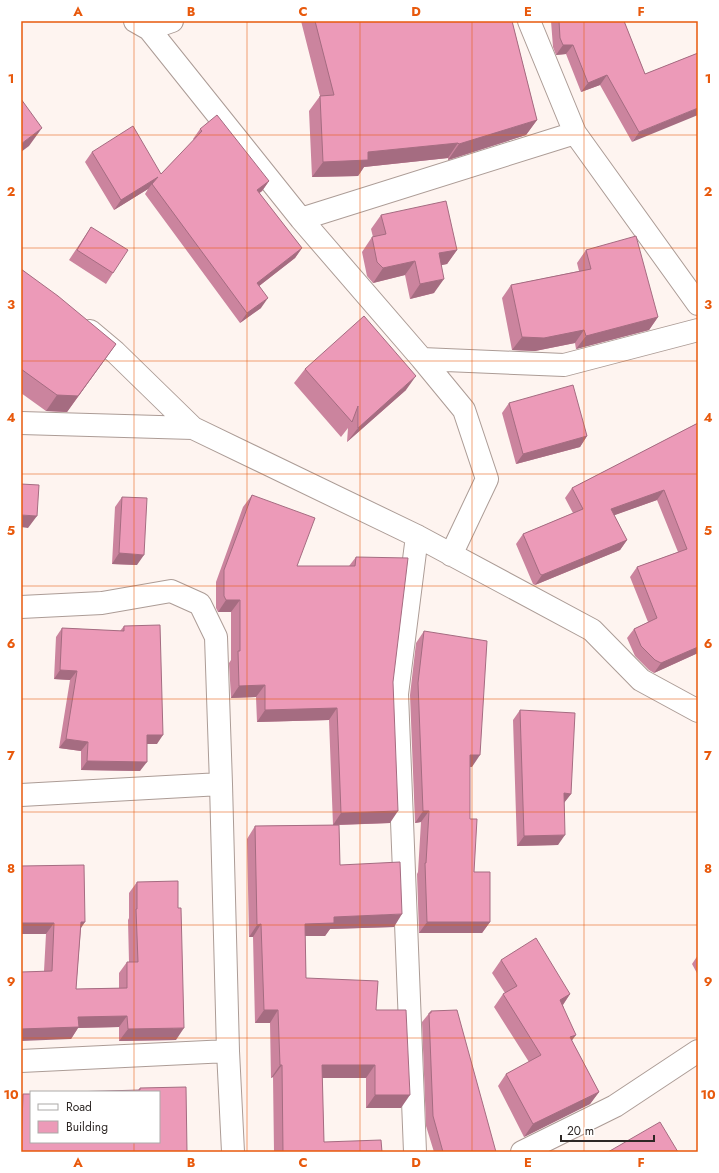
<svg xmlns="http://www.w3.org/2000/svg" width="719" height="1173" font-family="Jost,sans-serif">
<style>
.lines{fill:none;stroke-linecap:round;stroke-linejoin:round}
.minor-casing{stroke:#ac9c96;stroke-width:24}
.minor{stroke:#fff;stroke-width:22}
.wall{fill:#cb849e}
.shaded-wall{fill:#a56c81}
.building{fill:#ec9ab8;stroke:#a56c81}
.grid{fill:none;stroke:#e8590c;stroke-width:1;stroke-opacity:0.55}
.neatline{fill:none;stroke:#e8590c;stroke-width:1.5}
.grid-label{font-size:13px;text-anchor:middle;font-weight:bold;fill:#e8590c}
</style>
<rect width="100%" height="100%" fill="#fef4f0"/>
<g class="lines">
<defs>
<path id="minor" d="M135,21L149,29L301,219L422,359L564,365L698,330
M529,21L575,133L698,304
M149,29L172,21
M301,219L575,133
M90,331L115,352L193,428L417,536L592,630L641,680L698,711
M422,359L464,410L487,479L451,555
M21,423L193,428
M21,607L102,603L171,591L200,604L216,637L221,784L228,1051L233,1152
M21,795L221,784
M21,1061L228,1051
M415,1152L397,694L417,536
M522,1152L615,1106L698,1051"/>
</defs>
<use href="#minor" class="minor-casing"/>
<use href="#minor" class="minor"/>
</g>
<path class="wall" d="M301,21H512L537,120L526,135L448,160V158L364,167L358,176L312,177L309,111L320,96Z
M551,21H624L645,74L698,53L632,142L600,85L581,92L566,54L556,55L553,47Z
M200,129L269,181L262,191L259,193L302,248L295,258L259,286L261,308L240,323L145,194L148,189L114,210L85,162L92,152L161,174L194,140L193,139Z
M381,215L457,250L447,264L441,265L434,293L410,299L405,275L373,283L367,276L362,252L372,237H373L371,229Z
M91,227L113,273L106,284L69,260Z
M586,250L658,317L649,330L576,349L575,343L535,351L512,350L502,298L511,285L579,271L577,263Z
M21,269L116,344L67,412L46,411L21,393Z
M305,369L406,390L347,442L348,428L341,437L294,383Z
M509,403L587,436L580,447L516,464L502,413Z
M698,423V653L654,673L649,670L635,656L627,638L634,629L648,622L630,577L637,567L678,552L657,500L614,515L627,540L620,550L535,585L533,584L516,544L523,534L573,513L565,498L572,488Z
M252,495L297,566H349L356,557L393,682L390,823L339,825L340,865L394,927L330,929L325,936H305L306,978L376,1010L401,1108H366V1078H322L324,1142L382,1152H274L273,1077L271,1078L270,1023H255L253,937H249L247,839L255,826L333,825L329,720L257,722L256,697L231,698L229,663L231,660V612H218L216,608V582L243,507Z
M122,497L137,565L112,564L115,507Z
M124,626L157,744H147L140,771L81,770V751L59,748L70,680L54,679L56,637L62,628L120,631Z
M424,631L472,767H470V819L474,872L490,922L482,933H419L417,874L418,872L421,822L415,823L410,695L416,643Z
M520,710L571,794L564,803L558,845L517,846L513,720Z
M21,866L81,928L76,989L119,988V973L127,962H129L128,920L129,918V893L137,882L176,1040L119,1041V1027L78,1028L71,1039L44,971L46,934Z
M698,955V975L692,964Z
M501,960L570,994L563,1005L572,1041L599,1092L590,1104L524,1137L498,1086L506,1074L529,1062L494,1007L503,994L505,993L492,973Z
M431,1011L496,1152H434L426,1126L422,1022Z
M140,1088L187,1152H21V1096L23,1094L31,1142L138,1090Z"/>
<path class="shaded-wall" d="M563,45H573L566,54L556,55Z
M607,75L600,85L581,92L588,83Z
M698,108V115L632,142L639,132Z
M537,120L526,135L448,160L459,144Z
M42,128L29,146L21,152V144Z
M458,143L448,158L364,167L358,176L312,177L323,162L368,152Z
M158,177L152,184L148,189L114,210L121,200Z
M269,181L262,191L250,200L257,190Z
M302,248L295,258L250,293L257,283Z
M457,250L447,264L428,268L439,253Z
M415,261L405,275L373,283L383,268Z
M444,279L434,293L410,299L420,284Z
M268,298L261,308L240,323L247,313Z
M658,317L649,330L576,349L586,336Z
M584,330L575,343L535,351L512,350L522,337Z
M116,344L67,412L46,411L57,395Z
M416,376L406,390L347,442L358,428Z
M587,436L580,447L516,464L523,454Z
M664,490L657,500L604,519L611,509Z
M21,515L37,516L28,528L21,527Z
M627,540L620,550L535,585L542,575Z
M119,553L144,555L137,565L112,564Z
M226,600H240L231,612H218Z
M698,647V653L654,673L661,663Z
M60,670L77,671L70,680L54,679Z
M265,685L256,697L231,698L239,686Z
M337,708L329,720L257,722L265,710Z
M147,735H163L157,744H141Z
M66,739L88,742L81,751L59,748Z
M470,755H480L472,767L462,766Z
M87,761L147,762L140,771L81,770Z
M564,793L571,794L563,804Z
M398,811L390,823L333,825L341,813Z
M423,811H429L421,822L415,823Z
M565,835L558,845L517,846L524,836Z
M402,914L394,927L330,929L325,936H296L305,924L334,917Z
M81,922H85L77,934Z
M427,922H490L482,933H419Z
M21,923H54L46,934H21Z
M261,924L253,937H249L257,925Z
M570,994L562,1006L560,1000Z
M264,1010H278L270,1023H255Z
M127,1016L119,1027L78,1028L71,1039L21,1041V1029L78,1017Z
M184,1028L176,1040L119,1041L128,1029Z
M576,1035L567,1047L570,1037Z
M280,1065H282L273,1077L271,1078Z
M322,1065H375L366,1078H313Z
M599,1092L590,1104L524,1137L533,1124Z
M375,1095H410L401,1108H366Z"/>
<path class="building" d="M315,21H512L537,120L459,144L458,143L368,152V160L323,162L320,96L334,95Z
M559,21H624L645,74L698,53V108L639,132L607,75L588,83L573,45H563L560,38Z
M21,99L42,128L21,144Z
M217,115L269,181L257,190L302,248L257,283L268,298L247,313L152,184L158,177L121,200L92,152L133,126L161,174L202,131L200,129Z
M446,201L457,250L439,253L444,279L420,284L415,261L383,268L377,262L372,237L386,234L381,215Z
M91,227L128,250L113,273L77,250Z
M636,236L658,317L586,336L584,330L544,338L522,337L511,285L591,269L586,250Z
M21,269L58,296L116,344L78,396L57,395L21,369Z
M364,316L416,376L358,428V406L352,422L305,369Z
M573,385L587,436L523,454L509,403Z
M698,423V647L661,663L655,660L641,646L634,629L657,618L637,567L687,549L664,490L611,509L627,540L542,575L540,574L523,534L583,509L572,488Z
M21,484L39,485L37,516L21,515Z
M252,495L315,518L297,566H355L356,557L408,558L393,682L398,811L341,813L337,708L265,710V685L239,686L238,651H240V600H226L224,596V570Z
M122,497L147,498L144,555L119,553Z
M160,625L163,735H147V762L87,761L88,742L66,739L77,671L60,670L62,628L124,631V626Z
M424,631L487,641L480,755H470V819H477L474,872H490V922H427L425,863H426L429,811H423L418,683Z
M520,710L575,713L571,794L564,793L565,835L524,836Z
M339,825L340,865L400,862L402,914L334,917V923L305,924L306,978L378,981L376,1010H406L410,1095H375V1065H322L324,1142L381,1140L382,1152H283L282,1065H280L278,1010H264L261,924L257,925L255,826Z
M84,865L85,922H81L76,989L127,988V962H138L136,909H137V882L178,881V908H181L184,1028L128,1029L127,1016L78,1017L79,1027L21,1029V972L52,971L54,923H21V866Z
M536,938L570,994L560,1000L576,1035L570,1037L599,1092L533,1124L506,1074L541,1055L503,994L517,986L501,960Z
M457,1010L496,1152H443L433,1116L429,1013H431V1011Z
M186,1087L187,1152H21L23,1094H31V1142H159V1092H70L140,1090V1088Z
M660,1122L678,1152H608Z"/>
<path class="grid" d="M134,21V1092M247,21V1152M360,21V1152M472,21V1152M584,21V1152M21,135H698M21,248H698M21,361H698M21,474H698M21,586H698M21,699H698M21,812H698M21,925H698M21,1038H698M134,1142V1152"/>
<rect width="719" height="1173" fill="none" stroke="#ffffff" stroke-width="44"/>
<rect x="30" y="1091" width="130" height="52" fill="#ffffff" stroke="#aba9a8"/>
<rect x="38" y="1104" width="20" height="6" fill="#ffffff" stroke="#aba9a8"/>
<text x="66" y="1111" font-size="12" fill="#2d2725">Road</text>
<rect x="38" y="1121" width="20" height="12" fill="#ec9ab8" stroke="#aba9a8"/>
<text x="66" y="1131" font-size="12" fill="#2d2725">Building</text>
<path d="M561 1135v6h93v-6" fill="none" stroke="#2d2725" stroke-width="2"/>
<text x="567" y="1135" font-size="12" fill="#2d2725" stroke="#ffffff" stroke-width="3" paint-order="stroke">20 m</text>
<rect x="22" y="22" width="675" height="1129" class="neatline"/>
<g class="grid-label">
<text x="78" y="16">A</text>
<text x="191" y="16">B</text>
<text x="303" y="16">C</text>
<text x="416" y="16">D</text>
<text x="528" y="16">E</text>
<text x="641" y="16">F</text>
<text x="11" y="83">1</text>
<text x="708" y="83">1</text>
<text x="11" y="196">2</text>
<text x="708" y="196">2</text>
<text x="11" y="309">3</text>
<text x="708" y="309">3</text>
<text x="11" y="422">4</text>
<text x="708" y="422">4</text>
<text x="11" y="535">5</text>
<text x="708" y="535">5</text>
<text x="11" y="648">6</text>
<text x="708" y="648">6</text>
<text x="11" y="760">7</text>
<text x="708" y="760">7</text>
<text x="11" y="873">8</text>
<text x="708" y="873">8</text>
<text x="11" y="986">9</text>
<text x="708" y="986">9</text>
<text x="11" y="1099">10</text>
<text x="708" y="1099">10</text>
<text x="78" y="1167">A</text>
<text x="191" y="1167">B</text>
<text x="303" y="1167">C</text>
<text x="416" y="1167">D</text>
<text x="528" y="1167">E</text>
<text x="641" y="1167">F</text>
</g>
</svg>
